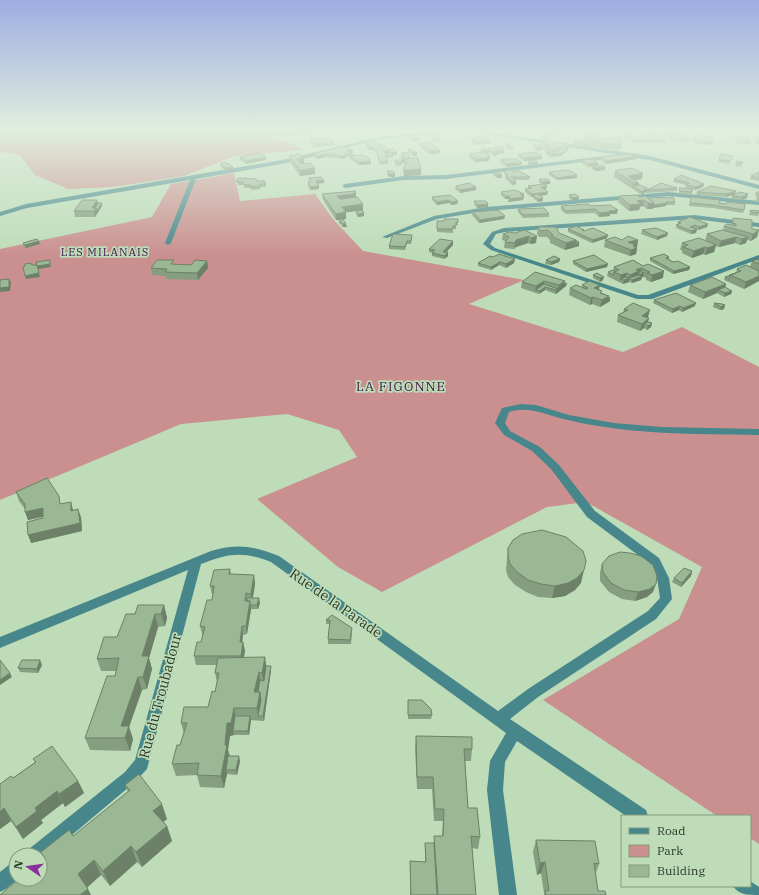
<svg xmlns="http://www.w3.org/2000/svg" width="759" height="895" font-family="'IBM Plex Serif',serif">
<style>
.green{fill:#ca908f}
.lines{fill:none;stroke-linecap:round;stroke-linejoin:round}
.stream{fill:#9d82a2;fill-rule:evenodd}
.path{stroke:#70856c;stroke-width:1.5;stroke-dasharray:0.5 1.5;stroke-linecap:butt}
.minor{fill:#47878b;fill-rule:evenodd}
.wall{fill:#859e7f}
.shaded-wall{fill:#6c8168}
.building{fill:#9bb894;stroke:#6c8168}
.labels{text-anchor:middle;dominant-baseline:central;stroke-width:3.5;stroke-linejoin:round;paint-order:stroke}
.far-neighbourhood-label{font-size:11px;letter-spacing:1px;fill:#401649;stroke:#bddcb7}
.neighbourhood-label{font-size:13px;letter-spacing:1px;fill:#401649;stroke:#bddcb7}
.near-street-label{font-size:14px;fill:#2d392a;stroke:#bddcb7}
</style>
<rect width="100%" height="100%" fill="#bddcb7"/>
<path class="green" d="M0,130H249L269,133V138L295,144L303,150L235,156L184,176L112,187L68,189L35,175L20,155L0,152Z
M234,173L240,201L315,194L333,219L363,251L524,280L469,304L623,352L682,327L759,367V844L750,838V816H717L543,700L679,619L702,567L586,502L547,507L382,592L338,567L257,499L357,457L339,430L287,414L181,424L0,500V249L152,217L171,184L189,181V183H194L196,180Z"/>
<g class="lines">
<path class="stream" d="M319,131L320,133L222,140L101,138L22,141L0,139V137L22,139L101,136L222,138Z"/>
<path class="path" d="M0,130C52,136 104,132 156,133C190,134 223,138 257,136"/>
<path class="minor" d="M264,130H346L344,131C318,131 292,134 266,131Z
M453,130H474L650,156L759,185V189L650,160L466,131L380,139L287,163L196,179L171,243L168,245L165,243L190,180L27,208L0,216V212L26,204L287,159L380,137Z
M613,155L615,156V158L446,179L404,180L345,188L342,186L345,184L404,176L446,175Z
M669,192L759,201V205L669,196L486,211L437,219L387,238L382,237L434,216L486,207Z
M694,215L759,223V227L694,219L505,232L496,234L490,244L495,248L638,295H648L759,255V259L652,299H637L491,250L483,244L492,232L504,228Z
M521,404L536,405L569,415L614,423L662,427L759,429V435C695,434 631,435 568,420C548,416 530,405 509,412L505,423L510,431L540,447L559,465L595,511L659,558L669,578L672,599L656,619L538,697L510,719L646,810L648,816H626L517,741L505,762L503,790L517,895H499L487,790L490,761L506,733L271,562C243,551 229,553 201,564L147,769L135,782L41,861L40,855H27L29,849L125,772L135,760L188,570L0,648V637L211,551C238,543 253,546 279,556L498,711L528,689L648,611L660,598L657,578L650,564L587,517L551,469L532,451L504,435L495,423L502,408Z
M16,862V879H18L6,889L0,892V872L10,864Z
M750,881L759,887V895C747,895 739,895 733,886H750Z"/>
</g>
<path class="wall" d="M509,130H519V134L508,133Z
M559,130L558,135H551L550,140L542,139V137L543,135Z
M563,130H577L576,132Z
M665,132L690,139L689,142L671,141L664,135Z
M585,134L594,135V134L598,139L622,140L621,146L618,150L574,145L575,140L584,141Z
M625,134L633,137L645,138L644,137V134L667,141L666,143H633L630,140H626L624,136Z
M408,135L420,138V140L412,141L408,138Z
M692,135L713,142L712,144L709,145L694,143L691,138Z
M431,136L440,141L434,142L431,139Z
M735,136L750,142L749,145L738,144L735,139Z
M755,136H759V145H758L754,139Z
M471,138L491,141V143L475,145L471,141Z
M309,139L334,143V145L313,147L309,141Z
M366,143L378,145L388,151V149L397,152V155H393V158H386L388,161V164L380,165L377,156V154L373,150H369L366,146Z
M419,143L440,153L429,154L419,146Z
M540,143L569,145L568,150L561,156L550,157L546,155L547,154L545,153V150L541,149V151H537L533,148V145L539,146Z
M506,144L513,148V150H510L505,147Z
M408,149L417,156H413L408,152Z
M481,149L487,150L488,149L504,153L497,154V155L493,156L489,152V154H487L490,159H489V161L475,162L469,157V154L482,153L480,152Z
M353,152L351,153L353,154V156L371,161V164L359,165L350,159V157H346V158L342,159L326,157L317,159L313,157V154Z
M402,153L410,158L421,169V175L404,176L403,172L404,166H405V163H406V161L405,162V163H402L401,157Z
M518,154L542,156V159L524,161L518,157Z
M289,156L304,157V163L301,164L315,168V174L300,176L290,162Z
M733,156L729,164L718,162L719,160Z
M240,157H266V160L246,164L240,160Z
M601,157L636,159L606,164L600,160Z
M501,159L522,163L521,165L507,167L500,162Z
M395,160L402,163V165L396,166Z
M582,160L598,163V165L605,167V170L595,171L592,169V166L588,167L582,163Z
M528,161L538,162L537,165L530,166L528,164Z
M743,162L741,167L735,166L736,163Z
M220,164L233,167V170L226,171L221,167Z
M387,171L395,177H389L387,174Z
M504,171L513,172L530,177L529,180H515L516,181V184L512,185L505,178L506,176L504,174Z
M615,171L642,179L635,180L639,183V185L647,188V191L642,195L614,177Z
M493,172L502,178H497L493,175Z
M549,172L577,175V178L557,180L549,175Z
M759,172V181L750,179L751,176Z
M309,178L324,183H318L319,189L310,190L308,185V182L310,181Z
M237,179L257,181H265L266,187H260L261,189L251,190V188H244V185H238Z
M539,179L550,184H544L547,186L546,189L545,190L547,195L540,196L543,198V201L538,202L533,198V197H531L525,192V189H528V186L541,184L539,182Z
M674,179L704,184L703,187L695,190H692V195L679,194V188L689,189L685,188L686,185L673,182Z
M456,186L476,187V190L460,193L455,189Z
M677,188V191L646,193L647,190Z
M356,191V197L355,198L363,204V210L362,211L364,213V216L358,217L356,214V211L346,212V219L336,220L323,200L322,194Z
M759,191V202H755L757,199L756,198L757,196L755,195L756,192Z
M501,192L524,197H523V200L508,202L509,199H505L501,195Z
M697,192L736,194L747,198L741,200L731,199L732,196L734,195L726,197L696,195Z
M450,195L457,204L451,205L449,203L437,205L432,200V197Z
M569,195L578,200L572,201L569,198Z
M619,196L640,197L675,202V205H666V206L653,208V209H647L643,206L640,207L639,210L629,211L618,202Z
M691,197L719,203L744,210L743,213L713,208L689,206Z
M474,201L488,207L477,208L474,204Z
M98,203L102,206L95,217H75L74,211Z
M561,206H591L617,214H610V216L599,217L595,213L566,214L561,210Z
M518,209L549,214V217L523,218L518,212Z
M751,210L759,211L758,216L749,215Z
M473,212L505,216L504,219L479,223L472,215Z
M733,218L752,229L757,237L751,241L747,240L746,243L740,245L735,243L719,247L716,246L714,252L705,255L703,254L692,258L682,253V250H680L682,243L705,241L707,234L723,230L724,226L732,225Z
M339,220L347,227H343L339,223Z
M437,221L458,222V225H456V229H453V233L437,232Z
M678,222L708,224L707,227L698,230L694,228L697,229L696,233L691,234L676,228Z
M538,227L559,233L579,246L565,250L550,243V240L547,237H539L537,234Z
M568,229L584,230V231L607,238L592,243L568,232Z
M524,230L536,243L530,244L528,243L516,247L514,249L504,248L505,241L502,240L503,234L515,233Z
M642,230L667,236L657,240L641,234Z
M412,238L411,244H407L405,250L389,249V246Z
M605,240H638L637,247H635L637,248L636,254L630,256L604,247Z
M39,241L40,244L26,248L24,247L23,243Z
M453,241V245L446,252L448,256L444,259L432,256V253L429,252V249Z
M490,256L514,263L506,268L499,265L491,270L478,266V263Z
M669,257V259L673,262L690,267L689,270L673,274L650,261V258Z
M560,259L559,262L551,265L545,264L546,260Z
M759,259V281L744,289L724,280L725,277L736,273L737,269L750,267L752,261Z
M633,260L663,278L651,282L646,280V278L643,277H642L641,280L632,283L629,282L623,284L607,276L608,272L613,270L614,267Z
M207,261L208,268L198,280L166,279V276L152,275L151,268L175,264L191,265Z
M573,261L607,267L586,272L573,264Z
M535,272L567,283L566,286L556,294L545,290L539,294L521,288L522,282Z
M597,273L603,280L600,282L593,278V275Z
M726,284L725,287L732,291L731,294L724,297L717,293L703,299L688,292L690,285Z
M582,285H600L599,289L602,293L610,297V301L600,307L592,304L590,305L569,295L570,288L582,287Z
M654,300L695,306L682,312L679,310L672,313L653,303Z
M714,303L722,304L724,309L720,310L713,307Z
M624,309L650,310L647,318H649L648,322L652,323L651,327L647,330L644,328L640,331L617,322L618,315L623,313Z
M16,492L61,504L73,510L81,517L82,531L31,543L43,518V517L28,520L25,509L19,501Z
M508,548L581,583L575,590L565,596L552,598L538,597L526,592L515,585L508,577L506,570Z
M602,564L653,592L647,597L635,601L622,599L609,592L600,581V572Z
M230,569L231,574L254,575L255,584L253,598L260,603L258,609H251L247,634L243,635L242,642H243L245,651L244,658L266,666L271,670L264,721L251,720L249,735H234L230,736L228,750L230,756L240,761L237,775L227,774L224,788L200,787L197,775L176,776L172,764L180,745L184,734L181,723L208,707L215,692L217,682L215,673L216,665H196L194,656L201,642L203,635L202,634L200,626L212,600L213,594H212L210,586Z
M692,571L691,576L681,587L672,582L674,578Z
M164,605L167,618L165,626L158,627L149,658L152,669L147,689L142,690L129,727L133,739L130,751L90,750L85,738L115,676L116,671H101L97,659L117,637L132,614Z
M332,615L352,633L351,644H328V639L330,624H326V620Z
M42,665L38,673L20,672L18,668Z
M408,700L432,715L431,719H408Z
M416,736L472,749L471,761H465L468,808L480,837L478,849L472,848L476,895H410V861L425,862V843H434V836H442L443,821H434L432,789H417L415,749Z
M33,759L78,781L84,793L65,807L63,803L41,820L43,823L23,839L11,821L0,829V784L13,778L35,762Z
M125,785L167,819L163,822L167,826L172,841L142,867L137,862L110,886L101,875L87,888L91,895H0L45,859L41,852L73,836L128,792Z
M536,840L599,864L595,875L598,891L606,895H544V893L541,873L537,875L533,852Z"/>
<path class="shaded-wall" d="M379,130H392V132L379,133Z
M412,138H420V140L412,141Z
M440,138V141L434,142V139Z
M622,140L621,146L618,150L619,145Z
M491,141V143L475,145V142Z
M710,142H713L712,144L709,145Z
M334,143V145L313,147V144Z
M569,145L568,150L566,152L567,147Z
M563,146L562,152L567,149L566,152L561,156L550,157L551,154H555V150Z
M373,147V150H369V148Z
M537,148H541V151H537Z
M353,150V152L347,154V151Z
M440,150V153L429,154L430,151Z
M504,150V153L497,154V155L493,156V153L495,151Z
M383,151H388V154H383Z
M484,151H489V154H484Z
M397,152V155H391V153Z
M413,153H417V156H413Z
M326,154V157L317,159V156Z
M342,156H346V158L342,159Z
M487,156H490V159H489V161L475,162L476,159Z
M542,156V159L524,161V158Z
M636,156V159L606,164L607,161Z
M266,157V160L246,164V161Z
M304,157V163L297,165V159Z
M402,160H405V163H402Z
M371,161V164L359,165V162Z
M538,162L537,165L530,166L531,163Z
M522,163L521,165L507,167V164Z
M598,163V166L588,167V164Z
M233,167V170L226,171V168Z
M605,167V170L595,171V168Z
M315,168V174L300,176V170Z
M421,169V175L404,176V170Z
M643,173L642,179L631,181L628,176Z
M389,174H395V177H389Z
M497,175H502V178H497Z
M577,175V178L557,180V178Z
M324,180V183L316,184V181Z
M516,181V184L512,185L513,182Z
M550,181V184L542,185V182Z
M634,183H639L638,188L633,186Z
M704,184L703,187L695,190L696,187Z
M319,186V189L310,190V187Z
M547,186L546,189L541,190V187Z
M476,187V190L460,193V190Z
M647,188V191L642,195V192Z
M356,191V197L353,200L338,202L337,196Z
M736,191L735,194L726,197L727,194Z
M548,192L547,195L535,196L533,195V197H531L532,194Z
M520,194H524V197H520Z
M748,194L747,198L741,200L742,197Z
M506,196H510V199H505Z
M524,197L523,200L508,202L509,199Z
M579,197L578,200L572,201L573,198Z
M543,198V201L538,202V199Z
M97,200L99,206L102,203V206L95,217L94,211L92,208Z
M449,200V203L437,205V202Z
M644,200L643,206L640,207L639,210L629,211L630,205L637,201Z
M458,201L457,204L451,205V202Z
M648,203H667L666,206L653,208V209H647Z
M363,204V210L342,213V207Z
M488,204V207L477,208L478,205Z
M618,210L617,214H610V216L599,217L600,213L609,211Z
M346,212V219L336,220V214Z
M364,213V216L358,217V214Z
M505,216L504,219L479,223L480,220Z
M343,224H346L347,227H343Z
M708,224L707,227L698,230L699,227Z
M697,229L696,233L691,234L692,231Z
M759,230L757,237L751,241L753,234Z
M668,233L667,236L657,240V237Z
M608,235L607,238L592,243L593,240Z
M529,236L528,243L516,247L514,249L515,243L516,240Z
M537,236L536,243L530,244L531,238Z
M736,237L735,243L719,247L721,241Z
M748,237L746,243L740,245L742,239Z
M576,240L579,242V246L565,250L566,243Z
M638,240L637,247H635L637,248L636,254L630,256L631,250L628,242Z
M39,241L40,244L26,248L25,245Z
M453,241V245L443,255V252Z
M716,245L714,252L705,255L707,248Z
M705,247L703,254L692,258L694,251Z
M448,252V256L444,259L445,256Z
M515,259L514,263L506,268V264Z
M560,259L559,262L551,265V262Z
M207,261L208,268L198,280L197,273Z
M500,262L499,265L491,270V267Z
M50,264L51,267L38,269L37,266Z
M608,264L607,267L586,272L587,269Z
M37,265L40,277L26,279L25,276Z
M690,267L689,270L673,274L674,271Z
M641,268L640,274L644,273L643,277H642L641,280L632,283V280L629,278V282L623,284L624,280L620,279V282L621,275L627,273L625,280L629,278L630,275L636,270Z
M664,271L663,278L651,282L652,275Z
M759,276V281L744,289L746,282Z
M604,277L603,280L600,282V278Z
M9,279L11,282L10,291L0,292V288Z
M544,281L543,288L536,290L535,293L536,286Z
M565,281L564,284L567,283L566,286L556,294V290L558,289L559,285Z
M726,284L724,291L718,290L717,293L703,299L705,292Z
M600,285L598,292L594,288Z
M545,287V290L539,294L540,291Z
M732,291L731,294L724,297L725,293Z
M609,296L607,303L600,307L602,300Z
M593,297L592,304L590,305L591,298Z
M610,297V301L607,303L608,299Z
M696,303L695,306L682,312L683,308Z
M725,305L724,309L720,310L721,307Z
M680,306L679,310L672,313L673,309Z
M650,310L648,317L640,323L642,316Z
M649,318L647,325L644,324V328L640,331L642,324Z
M652,323L651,327L647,330L648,326Z
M71,502L73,510L71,511Z
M43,508L46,516L28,520L25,512Z
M78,509L81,517L82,531L31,543L28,535Z
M584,570L581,583L575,590L565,596L552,598L555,586Z
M692,571L691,576L681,587L682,583Z
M254,575L255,584L252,602L251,594Z
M656,584L653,592L647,597L635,601L638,592Z
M259,598L260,603L258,609L257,605Z
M250,601L251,609L247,634L246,626Z
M164,605L167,618L165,626L161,614Z
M155,614L158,627L149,658L152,669L147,689L143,677L142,656Z
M242,626L243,635L241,651L240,642Z
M243,642L245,651L242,665L241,656Z
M265,657L267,670L264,685L262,673Z
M40,660L42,665L38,673L37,669Z
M271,666V670L264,721L263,716Z
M259,672L261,685L256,701L254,692Z
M10,673L12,677L0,685V680Z
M138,677L142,690L129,727L133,739L130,751L121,726Z
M260,692L262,704L258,716L257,708Z
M234,708L236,720L233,731L231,723Z
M250,716L251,720L249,735L248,731Z
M227,723H231L234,735L230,736L228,750L230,758L226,770L227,774L224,788L221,776Z
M239,756L240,761L237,775L236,770Z
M78,781L84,793L65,807L59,794Z
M57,791L63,803L41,820L43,823L23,839L16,827L35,808Z
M162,804L167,819L159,826L153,811Z
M4,808L11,821L0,829V812Z
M167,826L172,841L142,867L136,852Z
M131,846L137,862L110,886L103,871Z
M94,860L101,875L85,889L78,874Z
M545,862L541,873L537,875L540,863Z
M88,889L91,895H80Z"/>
<path class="building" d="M509,130H519V132Z
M544,130H559L558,133L550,132L551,137H542L543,135Z
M665,132H680L690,139H672Z
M585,134L594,135V134H599L598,139L586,138V139H584Z
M625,134H632L633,137L647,138L644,134L660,135L667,141L633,140L631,138H626Z
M408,135H416L420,138H412Z
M692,135L712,137L713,142H710L695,141Z
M431,136H437L440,138L434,139Z
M735,136L746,137L750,142H739Z
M755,136H759V142Z
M487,137L491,141L475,142L471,138Z
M609,137L621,138L620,140L608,139Z
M324,138L325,139H331L334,143L313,144L309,139Z
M586,138L622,140L619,145L585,140Z
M544,140L569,145L567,147L563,146L555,150L545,148L549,145L540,143Z
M575,140L585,141L584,143L575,142Z
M376,142L378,145H383L388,151H383L385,153H392L393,155H385L388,161L380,162L377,154L378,153L373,147L369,148L366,143Z
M429,142L440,150L430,151L419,143Z
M507,143L513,148H510L506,144Z
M537,144L541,148H537L533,145Z
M343,146L353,150L347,151L353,154H344L346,156H342L326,154L317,156L313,154Z
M500,147L504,150L495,151L497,153H493L488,149Z
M485,148L489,151H484L481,149Z
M388,149H394L397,152L391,153Z
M408,149H412L417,153H413Z
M563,149H567L562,153L551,154L547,152H555Z
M407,152L410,158H406V159H404L405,160H402L401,155L404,159L402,153Z
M485,152L490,156H487L489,158L476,159L469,154Z
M536,152L542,156L524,158L518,154Z
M260,153L266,157L246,161L240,157Z
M298,154L304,157L297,159L301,164L310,163L315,168L300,170L289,156Z
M627,154L636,156L607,161L601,157Z
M721,154L733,156L730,161L719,160Z
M361,155L366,156L371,161L359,162L350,156Z
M406,158H418L421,169L404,170V166H406L405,163H407Z
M501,159H517L522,163L507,164Z
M593,159L598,163L588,164L582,160Z
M395,160H401L402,163H396Z
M535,160L538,162L531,163L528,161Z
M737,161L743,162L742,164L736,163Z
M225,162L233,167L226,168L220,164Z
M602,165L605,167L595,168L592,166Z
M632,168L643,173L628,176L639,183H634L615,171L618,170Z
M511,170L513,172L519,171L530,177H511L516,181L513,182L506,176L508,175L504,171Z
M569,170L577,175L557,178L549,172Z
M387,171H393L395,174H389Z
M493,172H498L502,175H497Z
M759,172V178L751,176Z
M681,175L704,184L696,187L686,185L689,183L674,179Z
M321,177L324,180L316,181L319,186L310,187L308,182L311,181L309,178Z
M239,178L256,179L257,181H265V184H260V186L251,187V185H244L243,182H237V179Z
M539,179H547L550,181L542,182Z
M469,183L476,187L460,190L456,186Z
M661,183L677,188L647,190Z
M544,184L547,186L541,187L548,192L532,194L525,189L532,188L528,186Z
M639,185L647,188L642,192L633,186Z
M711,186L736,191L727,194L697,192Z
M679,188L692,189V192L680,191Z
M515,190L524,194H520L524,197L509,199L510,196H506L501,192Z
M356,191L353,194L337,196L340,199L357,197L363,204L342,207L346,212L336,214L322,194Z
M739,192L748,194L742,197L732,196Z
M538,194L543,198L538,199L533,195Z
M575,194L579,197L573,198L569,195Z
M450,195L458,201L451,202L449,200L437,202L432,197Z
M637,195L640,197L646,196L654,203H648L644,200L637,201L641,204L630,205L619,196Z
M673,197L675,202H666L667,203L654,205V203L649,198Z
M691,197L720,200L719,203L726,204L727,202L745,204L744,210L713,205L690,203Z
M82,200H97L92,208H96L94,211H74Z
M474,201H486L488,204L478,205Z
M98,203H102L97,211L96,208H95Z
M588,204L591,206L610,205L618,210L609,211L610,212L600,213L595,209L566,211L561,206Z
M544,208L549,214L523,215L518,209Z
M362,210L364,213L358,214L356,211Z
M498,210L505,216L480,220L473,212Z
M751,210L759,211V213L750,212Z
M690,217L708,224L699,227L695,225L690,227L697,229L692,231L676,225L681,223L678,222Z
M733,218L752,220V229L759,230L753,234L724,226L727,224L736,226V224L733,223Z
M343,219L346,224H343L339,220Z
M444,219H458V222H456V226H453V229H437V221H444Z
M576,226L584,230H582L584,231L593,228L608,235L593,240L568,229Z
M538,227H556L559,233L576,240L566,243L551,236L553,235L548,230L540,231Z
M656,228L668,233L657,237L642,230Z
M524,230L537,236L531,238L529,236L516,240L515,243L505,242L509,237L503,234L509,232L515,233Z
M722,230L748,237L742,239L736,237L721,241L707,234Z
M393,234L412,235L411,241H407L405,247L389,246Z
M628,236L638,240L628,242L636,245L633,246L637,248L631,250L605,240L615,237L622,240Z
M699,238L716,245L707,248L705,247L694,251L683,247L688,245L682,243Z
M37,239L39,241L25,245L23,243Z
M440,239L453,241L443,252H448L445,256L432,253L435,250L429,249Z
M576,241L579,242L575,244Z
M499,254L515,259L506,264L500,262L491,267L478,263L490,256L493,257Z
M664,254L669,257L666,258L673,262L678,261L690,267L674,271L650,258Z
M594,255L608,264L587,269L573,261Z
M554,256L560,259L551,262L546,260Z
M759,259V264L752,261Z
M50,260V264L37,266L36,262Z
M157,260H174L171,264L191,265L195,260L207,261L197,273L165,272L167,269L151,268Z
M633,260L643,266L648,264L664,271L652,275L647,273L650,272L641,268L636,270L639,271L630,275L627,273L621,275L614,272L619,270L614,267Z
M31,263L32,265H37L39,273L25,276L23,267L25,266V264Z
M746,265L759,271V276L746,282L730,275L741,271L737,269Z
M613,270L615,271L614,272L613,275L608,272Z
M535,272L565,281L559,285L544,281L536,286L522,282Z
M639,272H641L644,273L639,275Z
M597,273L604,277L600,278L593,275Z
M736,273L730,275L729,279L725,277Z
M639,275L642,276L632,280L629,278Z
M626,277L629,278L624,280L620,279Z
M712,277L726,284L705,292L690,285Z
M9,279V287L0,288V280Z
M589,281L600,285L594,288L602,291L600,293L609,296L602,300L593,297L591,298L570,288L576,285L586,289L588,288L582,285Z
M544,284L558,289L556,290L545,287L540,291L536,290Z
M725,287L732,291L725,293L718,290Z
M676,293L696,303L683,308L680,306L673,309L654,300Z
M633,303L650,310L642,316L649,318L642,324L618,315L628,310L624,309Z
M714,303L722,304L725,305L721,307Z
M648,322L652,323L648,326L644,324Z
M47,478L59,496L60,504L71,502V511L78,509L80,523L28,535L27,522L43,518V508L25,512V504L16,492Z
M542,530L566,537L583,551L586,561L584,570L577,578L568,583L555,586L541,584L528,580L517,572L510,564L508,557V548L513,540L522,534Z
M620,552L630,553L641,556L653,565L657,576L656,584L650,589L638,592L624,590L611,583L603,572L602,564L609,556Z
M684,568L692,571L682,583L674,578Z
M230,569L229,574L254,575L251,594L246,593L245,601H250L246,626H242L240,642H243L241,656H194L197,642H201L205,627L200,626L207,600H212L214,586H210L214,570Z
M247,598H259L257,605H250V601H247Z
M138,605H164L161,614H155L142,656H149L143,677H138L121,726H129L125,738H85L107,676H115L119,658L97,659L104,637H117L126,614H135Z
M332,615L352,628L350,640L328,639L330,620H326Z
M265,657L262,673L259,672L254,692H260L257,708H234L231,723H227L225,745H227L221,776L197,775L199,763L172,764L177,745H180L187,723H181L184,707H208L212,691L215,692L219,673H215L218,658Z
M0,660L10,673L0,680Z
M22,660H40L37,669L18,668Z
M266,666H271L263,716H258L261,700L260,692H258L260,680L264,681Z
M408,700H422L431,709L432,715H408Z
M235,716H250L248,731H233Z
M416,736L472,737V749H464L468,808H477L480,837L471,836L476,895H438L434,836H443L444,809H435L433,777H417Z
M52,746L78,781L59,794L57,791L35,808L37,811L16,827L4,808L0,812V784L11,776L13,778L36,762L33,759Z
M228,756H239L236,770H226Z
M139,774L162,804L153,811L167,826L136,852L131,846L103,871L94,860L78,874L88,889L80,895H0L19,879H40V862L45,858L41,852L69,830L73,836L130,790L125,785Z
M536,840L595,841L599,864L594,863L598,891H605L606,895H546L545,890L549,891L545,862L540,863Z
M425,843H434L437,895H411L410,861L426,862Z"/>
<linearGradient id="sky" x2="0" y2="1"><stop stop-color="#9dade1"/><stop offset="0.51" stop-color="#e1efdf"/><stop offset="1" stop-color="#e1efdf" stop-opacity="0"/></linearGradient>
<rect width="759" height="255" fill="url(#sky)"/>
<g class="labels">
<g class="far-neighbourhood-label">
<text x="105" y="252">LES MILANAIS</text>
</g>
<g class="neighbourhood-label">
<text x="401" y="386">LA FIGONNE</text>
</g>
<g class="near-street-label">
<text transform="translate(336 603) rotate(35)">Rue de la Parade</text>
<text transform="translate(160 696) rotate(-75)">Rue du Troubadour</text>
</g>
</g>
<rect x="621" y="815" width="130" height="72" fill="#bddcb7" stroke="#839b7f"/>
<rect x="629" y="828" width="20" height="6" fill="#47878b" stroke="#839b7f"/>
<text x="657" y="835" font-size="12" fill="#2d392a">Road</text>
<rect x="629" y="845" width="20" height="12" fill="#ca908f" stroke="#839b7f"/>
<text x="657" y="855" font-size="12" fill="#2d392a">Park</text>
<rect x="629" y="865" width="20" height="12" fill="#9bb894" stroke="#839b7f"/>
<text x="657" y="875" font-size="12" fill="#2d392a">Building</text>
<g transform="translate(28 867) rotate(283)"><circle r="19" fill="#bddcb7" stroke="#839b7f"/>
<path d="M0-3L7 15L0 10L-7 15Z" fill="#8a309c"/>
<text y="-6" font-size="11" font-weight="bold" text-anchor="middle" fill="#2d392a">N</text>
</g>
</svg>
